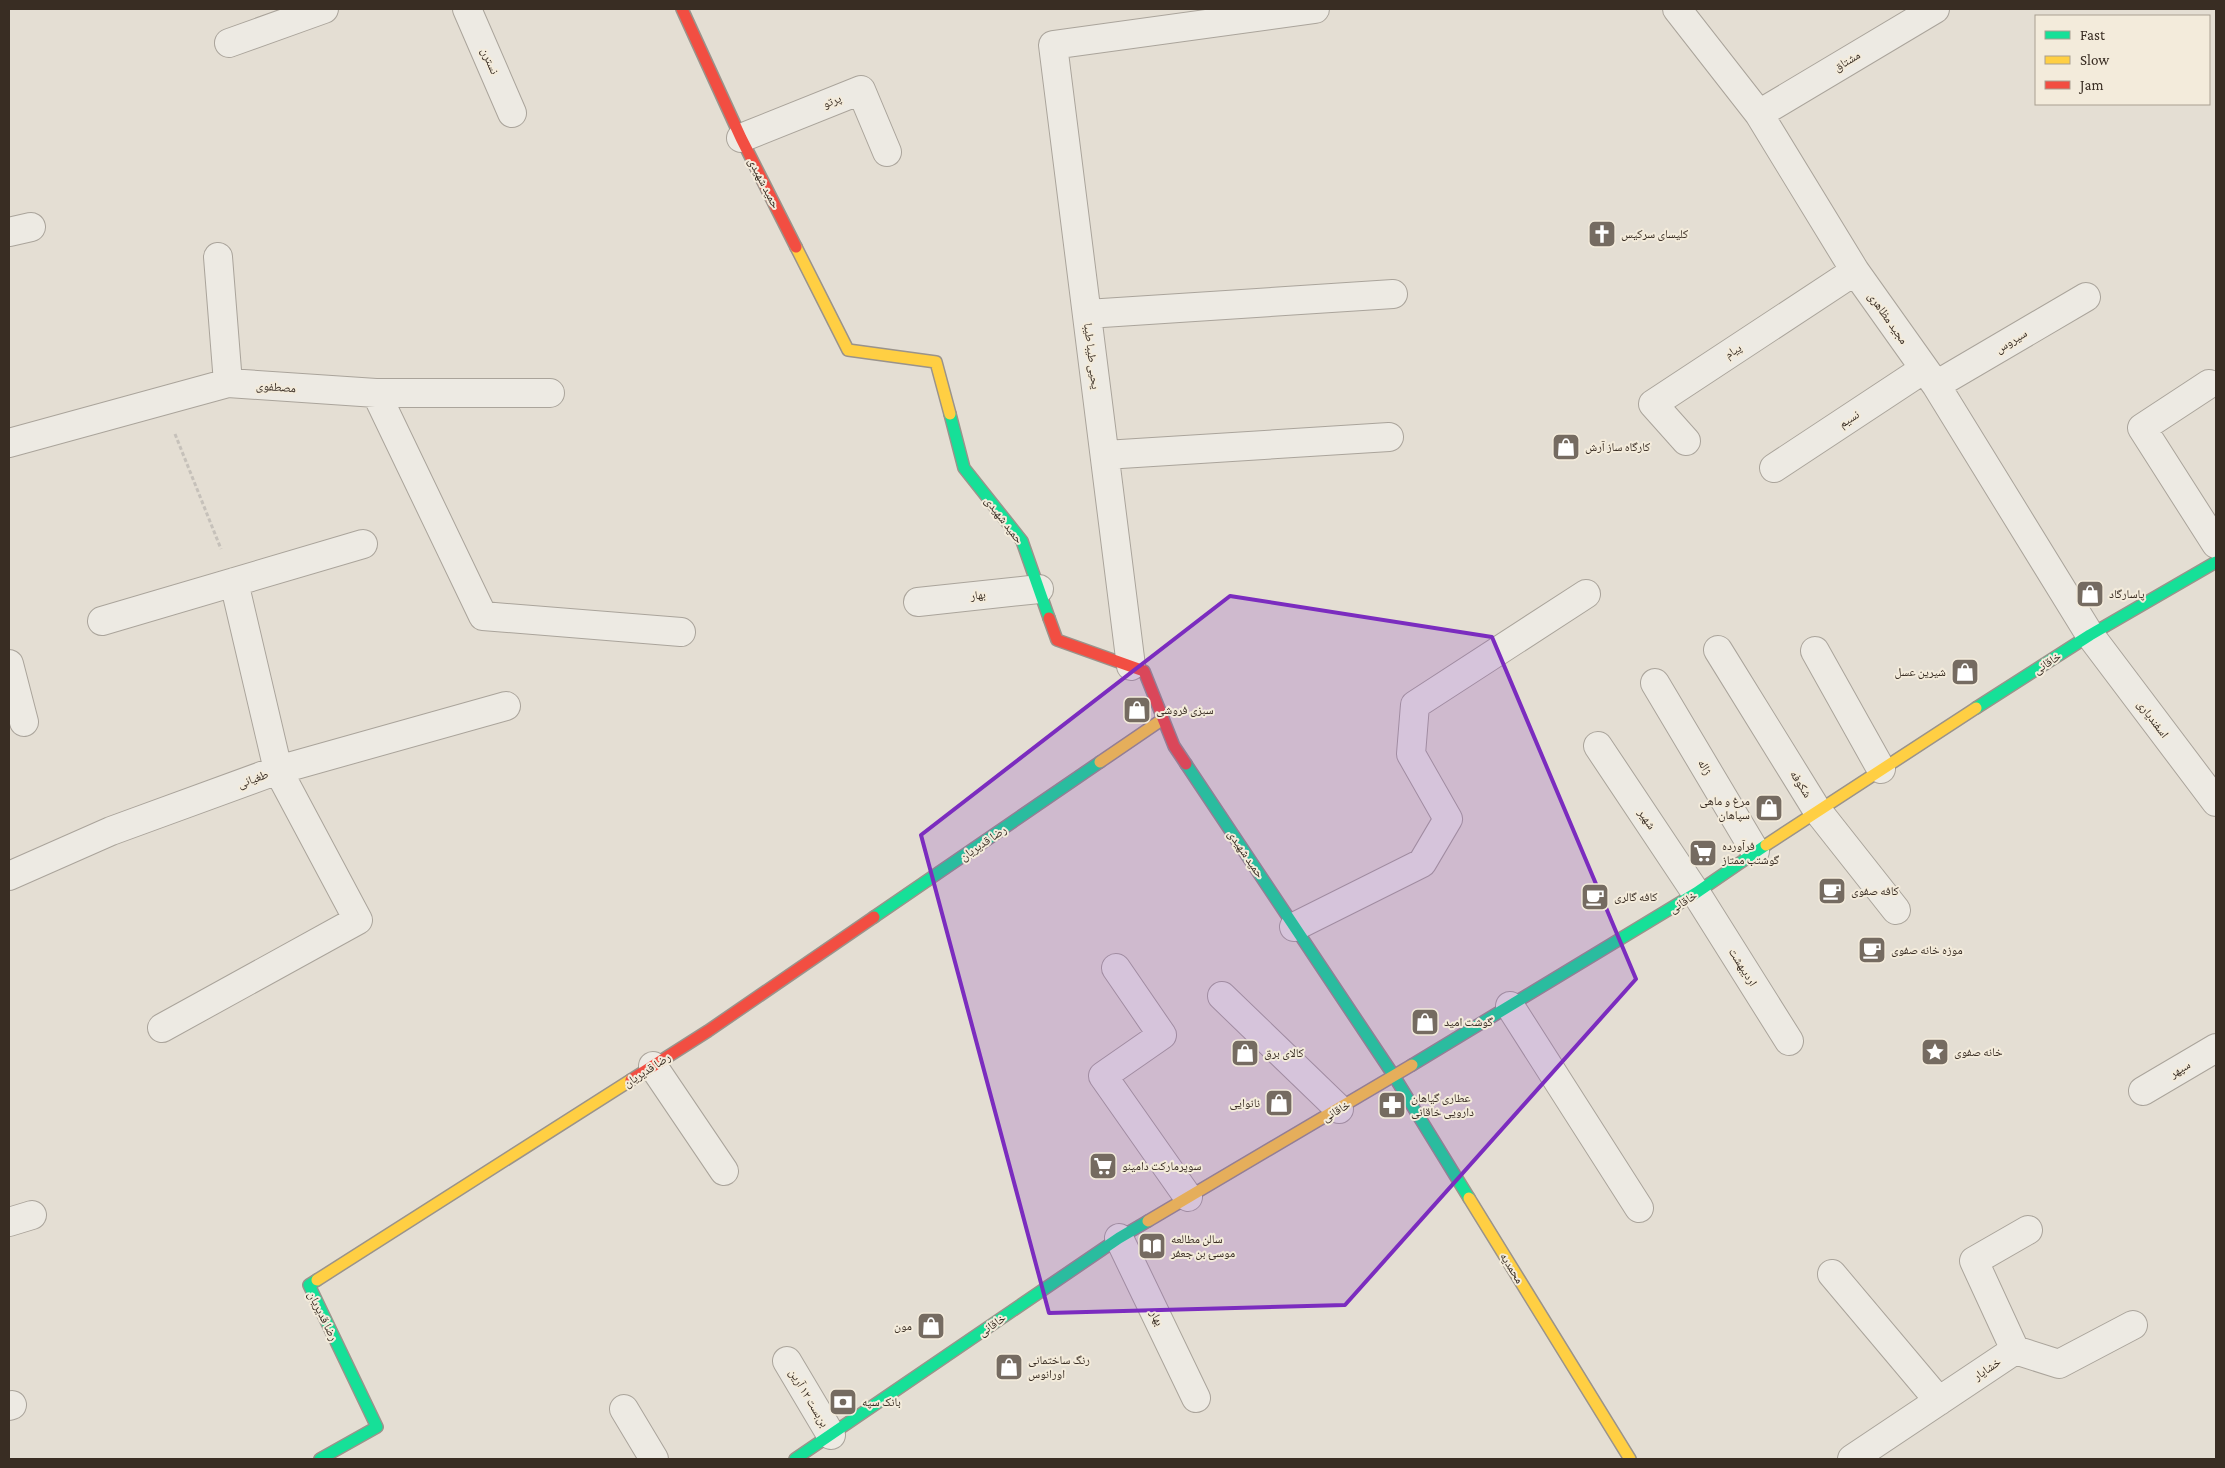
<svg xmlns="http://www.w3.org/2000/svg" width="2225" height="1468" font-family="'Crimson Pro','Noto Naskh Arabic',serif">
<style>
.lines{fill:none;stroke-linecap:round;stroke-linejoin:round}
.street-casing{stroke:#aaa49b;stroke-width:30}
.fast-casing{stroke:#9a938b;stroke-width:14}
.slow-casing{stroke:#9a938b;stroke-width:14}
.jam-casing{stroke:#9a938b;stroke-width:14}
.path{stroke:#c6c1ba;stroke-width:3;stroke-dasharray:4 2.5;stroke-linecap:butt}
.street{stroke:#edeae3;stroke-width:28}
.fast{stroke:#16e098;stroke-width:11}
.slow{stroke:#ffcf43;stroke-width:11}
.jam{stroke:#f24e42;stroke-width:11}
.marked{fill:#7b2cbf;fill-opacity:0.2;stroke:#7b2cbf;stroke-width:4;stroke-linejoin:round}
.labels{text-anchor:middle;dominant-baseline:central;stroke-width:4;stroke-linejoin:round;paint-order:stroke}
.street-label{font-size:12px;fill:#392d23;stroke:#f3ebdb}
.poi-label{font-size:12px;fill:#392d23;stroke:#f3ebdb;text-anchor:start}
</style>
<rect width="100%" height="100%" fill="#e4ded3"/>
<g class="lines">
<defs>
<path id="street" d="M467,9L512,113
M1677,9L1759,114L1855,271L1936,385L2090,635L2216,802
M229,43L324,9
M1759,114L1935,9
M741,138L861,90L887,152
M9,232L31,227
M218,257L228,383
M1087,314L1393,294
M2209,384L2142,428L2216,544
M1936,385L2086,297
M376,393L483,616L681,632
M1686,441L1653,404L1855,271
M9,443L228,383L376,393H550
M1105,455L1389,437
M1774,468L1924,369
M918,602L1039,589
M102,621L363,544
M1718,650L1817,810L1896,910
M1815,651L1881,769
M9,664L24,722
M1131,666L1053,45L1315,9
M1655,683L1755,851
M1598,746L1696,893L1789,1041
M9,876L111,831L278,770L506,706
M1294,927L1422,863L1448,819L1411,754L1415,705L1586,594
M1116,968L1162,1035L1103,1076L1188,1197
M1222,996L1339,1109
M1510,1006L1639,1208
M162,1028L358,920L278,770L234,582
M653,1066L724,1171
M2143,1091L2216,1048
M9,1222L32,1215
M1119,1238L1196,1398
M1832,1274L1939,1401
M2015,1350L1974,1261L2028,1230
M787,1361L831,1435
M9,1406L12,1405
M624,1409L654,1459
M1852,1459L2015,1350L2059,1364L2133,1325"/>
<path id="fast" d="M950,414L964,468L1022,541L1049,618
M1976,708L2090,635L2216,562
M1186,764L1394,1076L1469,1198
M874,917L1100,762
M1412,1065L1696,893L1766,845
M317,1280L309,1285L377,1427L320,1459
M795,1459L1119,1238L1148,1221"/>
<path id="slow" d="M796,247L848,350L936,362L950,414
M1100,762L1163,719
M1766,845L1976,708
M1469,1198L1630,1459
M1148,1221L1412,1065
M317,1280L631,1080"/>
<path id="jam" d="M682,9L741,138L796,247
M1049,618L1057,640L1144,671L1174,746L1186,764
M631,1080L708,1031L874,917"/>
</defs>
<use href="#street" class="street-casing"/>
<use href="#fast" class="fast-casing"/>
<use href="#slow" class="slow-casing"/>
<use href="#jam" class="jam-casing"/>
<path class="path" d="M175,434L221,549"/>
<use href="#street" class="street"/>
<use href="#fast" class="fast"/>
<use href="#slow" class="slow"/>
<use href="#jam" class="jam"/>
</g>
<path class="marked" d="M1230,596L1492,637L1636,979L1345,1305L1049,1313L921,835Z"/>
<defs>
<symbol id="church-square" viewBox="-11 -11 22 22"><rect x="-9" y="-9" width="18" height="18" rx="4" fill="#756b61" stroke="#f3ebdb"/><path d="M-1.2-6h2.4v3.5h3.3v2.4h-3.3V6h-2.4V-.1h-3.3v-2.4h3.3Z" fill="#fff"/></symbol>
<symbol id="shop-square" viewBox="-11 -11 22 22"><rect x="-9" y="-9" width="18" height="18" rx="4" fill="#756b61" stroke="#f3ebdb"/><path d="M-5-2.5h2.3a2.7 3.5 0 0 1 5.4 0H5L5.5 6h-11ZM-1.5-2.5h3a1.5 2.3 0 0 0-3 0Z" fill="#fff"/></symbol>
<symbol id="supermarket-square" viewBox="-11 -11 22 22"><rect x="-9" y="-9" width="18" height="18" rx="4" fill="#756b61" stroke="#f3ebdb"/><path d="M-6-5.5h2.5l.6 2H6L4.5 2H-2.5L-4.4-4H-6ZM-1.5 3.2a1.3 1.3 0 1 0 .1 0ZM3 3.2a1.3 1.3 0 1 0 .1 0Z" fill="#fff"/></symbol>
<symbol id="cafe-square" viewBox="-11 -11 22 22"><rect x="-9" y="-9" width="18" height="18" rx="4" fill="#756b61" stroke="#f3ebdb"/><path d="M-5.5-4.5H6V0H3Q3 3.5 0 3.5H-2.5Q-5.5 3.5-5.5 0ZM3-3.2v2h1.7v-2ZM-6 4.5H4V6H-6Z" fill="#fff"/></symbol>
<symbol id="sight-square" viewBox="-11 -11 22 22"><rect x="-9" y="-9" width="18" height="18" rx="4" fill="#756b61" stroke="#f3ebdb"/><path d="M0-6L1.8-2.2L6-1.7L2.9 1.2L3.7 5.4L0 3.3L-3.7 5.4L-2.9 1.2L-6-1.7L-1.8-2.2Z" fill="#fff"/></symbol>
<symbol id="pharmacy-square" viewBox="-11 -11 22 22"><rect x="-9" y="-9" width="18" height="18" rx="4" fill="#756b61" stroke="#f3ebdb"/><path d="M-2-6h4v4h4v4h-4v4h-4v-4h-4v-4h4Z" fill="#fff"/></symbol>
<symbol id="library-square" viewBox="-11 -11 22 22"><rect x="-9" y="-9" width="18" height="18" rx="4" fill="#756b61" stroke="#f3ebdb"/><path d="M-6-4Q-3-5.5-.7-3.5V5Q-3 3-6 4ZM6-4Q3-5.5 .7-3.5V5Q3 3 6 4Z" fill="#fff"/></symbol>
<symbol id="bank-square" viewBox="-11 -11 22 22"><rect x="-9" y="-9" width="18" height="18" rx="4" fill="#756b61" stroke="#f3ebdb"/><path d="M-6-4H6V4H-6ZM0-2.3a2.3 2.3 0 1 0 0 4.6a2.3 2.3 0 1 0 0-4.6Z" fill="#fff"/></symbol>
</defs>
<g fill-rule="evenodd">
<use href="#church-square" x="1586" y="218" width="32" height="32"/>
<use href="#shop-square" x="1550" y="431" width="32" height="32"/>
<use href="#shop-square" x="2074" y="578" width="32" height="32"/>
<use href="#shop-square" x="1949" y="656" width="32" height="32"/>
<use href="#shop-square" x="1121" y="694" width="32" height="32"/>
<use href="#shop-square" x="1753" y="792" width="32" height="32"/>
<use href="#supermarket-square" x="1687" y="837" width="32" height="32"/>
<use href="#cafe-square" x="1816" y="875" width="32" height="32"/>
<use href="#cafe-square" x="1579" y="881" width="32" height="32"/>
<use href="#cafe-square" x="1856" y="934" width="32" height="32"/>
<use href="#shop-square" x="1409" y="1006" width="32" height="32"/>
<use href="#sight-square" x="1919" y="1036" width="32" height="32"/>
<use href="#shop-square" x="1229" y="1037" width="32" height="32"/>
<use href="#shop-square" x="1263" y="1087" width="32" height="32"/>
<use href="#pharmacy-square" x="1376" y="1089" width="32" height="32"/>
<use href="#supermarket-square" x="1087" y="1150" width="32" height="32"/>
<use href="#library-square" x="1136" y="1230" width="32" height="32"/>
<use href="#shop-square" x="915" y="1310" width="32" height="32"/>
<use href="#shop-square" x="993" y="1351" width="32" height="32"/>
<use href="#bank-square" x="827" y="1386" width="32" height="32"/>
</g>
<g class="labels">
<g class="street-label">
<text transform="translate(490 61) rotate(67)">نسترن</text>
<text transform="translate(1847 61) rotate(-31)">مشتاق</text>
<text transform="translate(832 101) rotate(-22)">پرتو</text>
<text transform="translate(764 183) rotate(63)">حمید شهیدی</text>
<text transform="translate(1888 318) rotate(55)">مجید مظاهری</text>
<text transform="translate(2011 341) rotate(-31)">سیروس</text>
<text transform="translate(1733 351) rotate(-33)">پیام</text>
<text transform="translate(1092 356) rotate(83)">یحیی طیبا طیبا</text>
<text transform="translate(276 387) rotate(4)">مصطفوی</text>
<text transform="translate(1849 419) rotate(-33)">نسیم</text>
<text transform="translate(1004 520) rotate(53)">حمید شهیدی</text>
<text transform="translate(978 595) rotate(-6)">بهار</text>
<text transform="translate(2047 663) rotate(-33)">خاقانی</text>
<text transform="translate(2153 719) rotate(53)">اسفندیاری</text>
<text transform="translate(1705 767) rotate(59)">ژاله</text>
<text transform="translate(253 779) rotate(-20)">طغیانی</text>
<text transform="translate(1801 784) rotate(58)">شکوفه</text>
<text transform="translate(1647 819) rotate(56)">شهیر</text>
<text transform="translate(983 843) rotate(-34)">رضا قدیریان</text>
<text transform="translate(1246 854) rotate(56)">حمید شهیدی</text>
<text transform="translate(1683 902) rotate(-32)">خاقانی</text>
<text transform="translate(1743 967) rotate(58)">اردیبهشت</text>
<text transform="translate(2180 1069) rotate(-31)">سپهر</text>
<text transform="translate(647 1070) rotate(-33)">رضا قدیریان</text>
<text transform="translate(1336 1111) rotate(-30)">خاقانی</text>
<text transform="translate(1512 1268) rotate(58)">محمدیه</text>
<text transform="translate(323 1316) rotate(64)">رضا قدیریان</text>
<text transform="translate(1157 1318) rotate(64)">بهار</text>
<text transform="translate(992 1325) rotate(-34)">خاقانی</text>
<text transform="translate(1987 1369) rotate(-34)">خشایار</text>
<text transform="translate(809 1398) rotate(59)">بن‌بست ۱۲ آرین</text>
</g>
<g class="poi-label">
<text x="1621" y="234">کلیسای سرکیس</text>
<text x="1585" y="447">کارگاه ساز آرش</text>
<text x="2109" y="594">پاسارگاد</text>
<text x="1946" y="672" text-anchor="end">شیرین عسل</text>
<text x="1156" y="710">سبزی فروشی</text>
<text x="1750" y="801" text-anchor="end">مرغ و ماهی<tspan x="1750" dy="14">سپاهان</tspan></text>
<text x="1722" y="846">فرآورده<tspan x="1722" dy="14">گوشتب ممتاز</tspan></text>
<text x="1851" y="891">کافه صفوی</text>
<text x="1614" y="897">کافه گالری</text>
<text x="1891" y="950">موزه خانه صفوی</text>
<text x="1444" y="1022">گوشت امید</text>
<text x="1954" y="1052">خانه صفوی</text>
<text x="1264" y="1053">کالای برق</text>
<text x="1411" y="1098">عطاری گیاهان<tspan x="1411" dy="14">دارویی خاقانی</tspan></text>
<text x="1260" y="1103" text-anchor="end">نانوایی</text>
<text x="1122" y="1166">سوپرمارکت دامینو</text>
<text x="1171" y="1239">سالن مطالعه<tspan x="1171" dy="14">موسئ بن جعفر</tspan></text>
<text x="912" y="1326" text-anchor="end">مون</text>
<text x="1028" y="1360">رنگ ساختمانی<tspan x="1028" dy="14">اورانوس</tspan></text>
<text x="862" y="1402">بانک سپه</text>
</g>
</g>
<rect width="2225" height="1468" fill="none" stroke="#392d23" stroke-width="20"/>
<rect x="2035" y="15" width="175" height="90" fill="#f3ebdb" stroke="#a99f91"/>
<rect x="2045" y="31" width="25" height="8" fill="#16e098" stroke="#a99f91"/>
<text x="2080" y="40" font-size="15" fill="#392d23">Fast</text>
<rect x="2045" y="56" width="25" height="8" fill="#ffcf43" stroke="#a99f91"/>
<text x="2080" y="65" font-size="15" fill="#392d23">Slow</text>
<rect x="2045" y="81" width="25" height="8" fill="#f24e42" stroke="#a99f91"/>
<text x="2080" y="90" font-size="15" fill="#392d23">Jam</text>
</svg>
